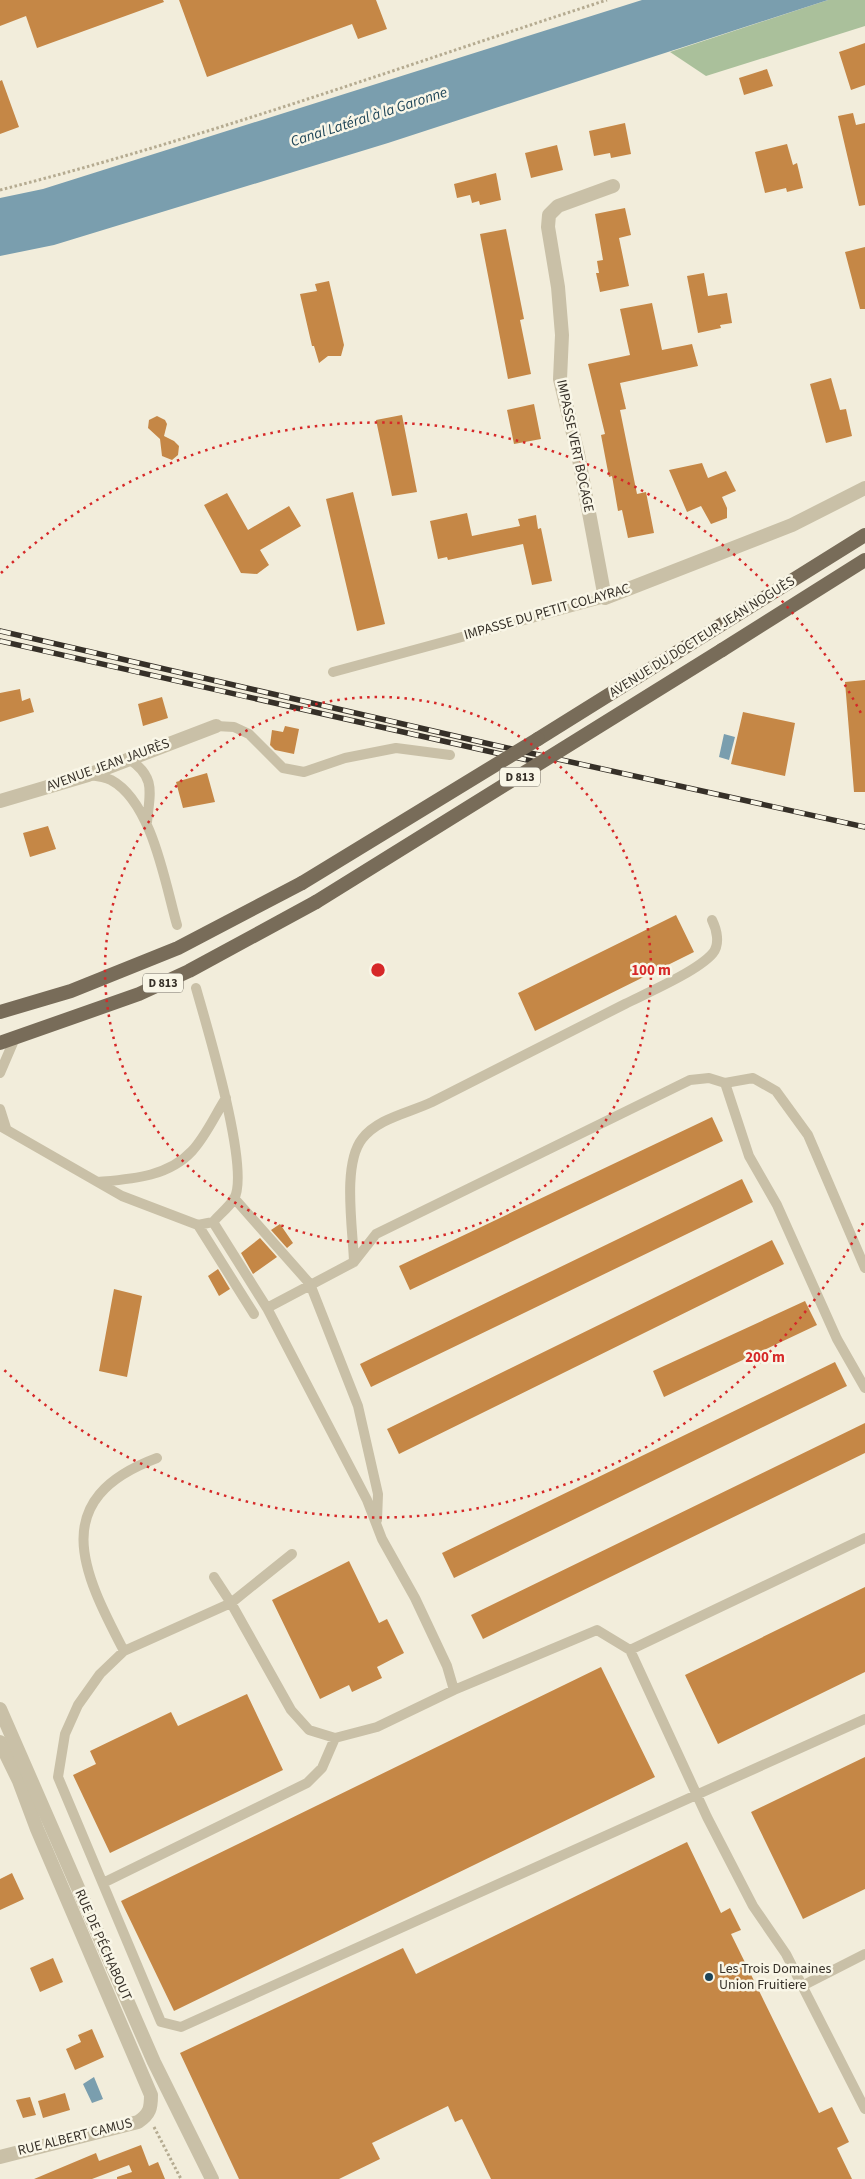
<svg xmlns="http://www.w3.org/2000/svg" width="865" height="2179" font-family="'Source Sans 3',sans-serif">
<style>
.green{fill:#aac09b}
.water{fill:#7a9eae}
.building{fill:#c58746}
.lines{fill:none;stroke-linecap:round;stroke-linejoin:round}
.path{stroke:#b5ab91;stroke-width:3;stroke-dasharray:2.5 2.5;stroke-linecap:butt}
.service{stroke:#c9c0a7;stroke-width:10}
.minor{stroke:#c9c0a7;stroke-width:14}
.tertiary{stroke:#c9c0a7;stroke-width:14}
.primary{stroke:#786c59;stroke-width:14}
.rail-casing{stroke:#363028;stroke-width:5.5}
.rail{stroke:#f9f6e7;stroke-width:4;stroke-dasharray:11;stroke-linecap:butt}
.primary-bridge{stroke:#786c59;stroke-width:14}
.ring{fill:none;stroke:#d62828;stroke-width:2.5;stroke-dasharray:2.5 5}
.poi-dot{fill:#1d4457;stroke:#f9f6e7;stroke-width:2}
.labels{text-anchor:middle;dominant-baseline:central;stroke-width:5;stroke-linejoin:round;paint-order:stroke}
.shield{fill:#f9f6e7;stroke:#706b61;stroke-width:1}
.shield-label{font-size:12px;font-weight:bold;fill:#363028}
.street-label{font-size:14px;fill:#363028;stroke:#f9f6e7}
.poi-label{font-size:14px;fill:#363028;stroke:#f9f6e7;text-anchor:start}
.water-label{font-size:15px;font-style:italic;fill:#1d4457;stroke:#f9f6e7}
.centre{fill:#d62828;stroke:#f9f6e7;stroke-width:2.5}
.ring-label{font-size:15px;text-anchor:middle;font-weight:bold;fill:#d62828;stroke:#f9f6e7;stroke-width:5;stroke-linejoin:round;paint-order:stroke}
</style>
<rect width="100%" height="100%" fill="#f2eddb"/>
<path class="green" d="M828,0H865V26L706,76L670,52Z"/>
<path class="water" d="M642,0H828L388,143L54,245L0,256V198L43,189Z
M724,734L735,737L729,760L719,757Z
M94,2077L103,2099L92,2103L83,2084Z"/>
<path class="building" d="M0,0H163L164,2L37,48L26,16L0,26Z
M179,0H376L387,29L358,39L352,24L207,77Z
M865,43V85L851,90L839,52Z
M767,69L773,86L744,95L739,78Z
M2,80L19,127L0,134V81Z
M853,113L856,125L865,123V205L859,206L838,116Z
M625,123L631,154L611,158L610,153L594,156L589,131Z
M787,144L793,165L797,163L803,188L787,192L786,188L765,193L755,152Z
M557,145L563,170L531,178L525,153Z
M496,173L501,200L480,205L479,201L472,203L470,195L457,198L454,184Z
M625,208L631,235L619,238L629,286L600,292L596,273H599L597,261L603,260L595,214Z
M506,229L524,319L520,320L531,374L508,379L480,234Z
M865,247V309H860L845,252Z
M704,273L708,296L727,293L732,323L720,325L721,328L698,333L687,276Z
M329,281L344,345L341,356H328L319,363L314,346H312L300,294L317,291L315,284Z
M652,303L662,350L692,344L698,366L620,383L626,409L620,410L637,494L646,492L654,533L628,538L622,510L618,511L612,476L609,477L601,435L605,434L588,364L630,355L620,309Z
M831,378L840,410L846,409L852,436L826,443L810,384Z
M534,404L541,439L514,444L507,410Z
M402,415L417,492L392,496L376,420Z
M157,416L165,420L167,424L164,436L174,441L179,446L178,455L172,460L162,456L160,439L148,428L149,420Z
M702,463L708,478L726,471L736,491L722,497L727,508V518L711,524L701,506L687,512L669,470Z
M353,492L385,624L357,631L326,499Z
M227,493L248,530L289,506L301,526L260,550L269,565L257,574L241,573L204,505Z
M467,513L472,536L520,526L518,519L536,515L538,529L541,528L552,581L532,585L523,544L448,560L447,557L438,559L430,521Z
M865,680V792H854L845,682Z
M20,689L22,701L30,698L34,712L0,722V693Z
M162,697L168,718L143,726L138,704Z
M743,712L795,723L785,776L731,764Z
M285,726L299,729L294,754L275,750L270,745L272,730L283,732Z
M207,773L215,802L183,808L176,782Z
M48,826L56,849L30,857L23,833Z
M676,915L694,952L535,1031L518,993Z
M712,1117L723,1141L410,1290L399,1266Z
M742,1179L753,1202L371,1387L360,1364Z
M280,1224L293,1243L287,1248L271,1230Z
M260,1238L277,1257L253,1274L241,1253Z
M772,1240L784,1264L399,1454L387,1429Z
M218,1269L230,1289L219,1296L208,1276Z
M114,1289L142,1296L127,1377L99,1371Z
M805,1301L817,1325L664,1397L653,1371Z
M835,1362L847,1386L454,1578L442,1553Z
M865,1423V1453L483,1639L471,1615Z
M349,1561L379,1623L387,1619L404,1653L377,1667L382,1678L352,1692L349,1685L320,1699L272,1600Z
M865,1587V1672L718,1744L685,1675Z
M601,1667L655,1777L174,2011L121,1901Z
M247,1694L283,1770L110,1853L73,1775L96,1764L90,1751L171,1712L178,1726Z
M865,1757V1889L803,1919L751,1812Z
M687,1842L721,1913L730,1908L741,1930L731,1934L819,2113L832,2107L849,2142L837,2148L852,2179H491L462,2119L455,2122L448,2106L372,2143L380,2159L339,2179H239L180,2053L403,1948L416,1974Z
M12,1873L24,1899L0,1910V1879Z
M53,1958L63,1982L40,1992L30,1968Z
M92,2029L104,2057L75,2070L66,2049L81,2042L78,2035Z
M65,2093L70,2110L43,2118L38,2101Z
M30,2097L36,2115L23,2118L16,2100Z
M141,2145L149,2166L158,2162L165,2179H117V2177L132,2172L129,2165L92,2179H34L96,2153L99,2161Z"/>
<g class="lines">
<path class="path" d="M0,190C206,138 405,65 607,0
M154,2127L181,2179"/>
<path class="service" d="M333,672L605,598
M216,726L234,727L249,734L283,768L304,772L345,758L396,748L450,755
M129,759C156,777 150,792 147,822
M88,775C96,776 105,777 111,780C152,802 165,883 177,925
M196,988C206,1024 251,1170 234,1199C229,1207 219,1215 213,1222L267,1308L367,1500L382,1539L415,1598L447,1666L454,1690
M0,1073L15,1038
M725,1083L749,1156L777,1205L837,1339L865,1388
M0,1109L6,1128
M0,1126L122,1196L198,1225L213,1222
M98,1182C131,1179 168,1177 192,1151C206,1136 215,1115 226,1098
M234,1198L310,1284L358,1406L378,1494L377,1520
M198,1225L254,1314
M354,1262C353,1229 342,1165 362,1139C378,1118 409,1113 432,1102C496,1070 560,1037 625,1004C647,993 698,971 713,953C720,944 717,930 712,920
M267,1308L354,1262L376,1234L690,1080L709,1078L725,1083L753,1078L776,1091L808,1135L865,1268
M292,1554L231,1603L124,1651L100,1674L78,1705L65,1734L58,1777L161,2022L181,2027L865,1719
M214,1577L231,1603L291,1710L309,1730L335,1738L377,1727L454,1690L597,1630L630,1650L865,1538
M630,1650L707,1817L753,1906L786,1954L865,2109
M124,1651C82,1571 47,1499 157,1458
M103,1883L307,1783L322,1768L335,1738
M802,1986L865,1954"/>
<path class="minor" d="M613,186L558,206L549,215L548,227L558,287L562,335L560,379L578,454L605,598L792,525L865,488
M0,801L88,775L216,726
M0,1742L19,1781L37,1829L151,2095C151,2108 150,2114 138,2122L0,2157"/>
<path class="tertiary" d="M0,1709L154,2062L212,2179"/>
<path class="primary" d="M722,650L865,560
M538,739L865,535
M0,1012L71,991L178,948L302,883
M0,1043L139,994L189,971L316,902"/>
<defs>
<path id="rail" d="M0,631L494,745L865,827
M0,641L545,764"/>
</defs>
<use href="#rail" class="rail-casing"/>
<use href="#rail" class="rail"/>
<path class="primary-bridge" d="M302,883L538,739
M316,902L722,650"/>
</g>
<g class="ring">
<circle cx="378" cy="970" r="273"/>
<path d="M863 1223A547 547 0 0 1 1 1367M1 573A547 547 0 0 1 863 717"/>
</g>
<circle class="poi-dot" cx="709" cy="1977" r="5"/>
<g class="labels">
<g class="shield">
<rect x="500" y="767.5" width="40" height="19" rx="4"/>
<rect x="143" y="973.5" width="40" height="19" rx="4"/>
</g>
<g class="shield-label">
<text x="520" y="777">D 813</text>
<text x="163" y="983">D 813</text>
</g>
<g class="street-label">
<text transform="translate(575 446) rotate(78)">IMPASSE VERT BOCAGE</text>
<text transform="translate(547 612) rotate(-16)">IMPASSE DU PETIT COLAYRAC</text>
<text transform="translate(702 637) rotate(-32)">AVENUE DU DOCTEUR JEAN NOGUÈS</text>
<text transform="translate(108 765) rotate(-20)">AVENUE JEAN JAURÈS</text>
<text transform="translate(103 1945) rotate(66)">RUE DE PÉCHABOUT</text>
<text transform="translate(75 2137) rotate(-14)">RUE ALBERT CAMUS</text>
</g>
<g class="poi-label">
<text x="719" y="1969">Les Trois Domaines<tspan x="719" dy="16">Union Fruitiere</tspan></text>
</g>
<g class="water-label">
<text transform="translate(369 117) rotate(-18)">Canal Latéral à la Garonne</text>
</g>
</g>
<circle cx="378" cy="970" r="8" class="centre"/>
<g class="ring-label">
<text x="651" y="975">100 m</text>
<text x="765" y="1362">200 m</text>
</g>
</svg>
